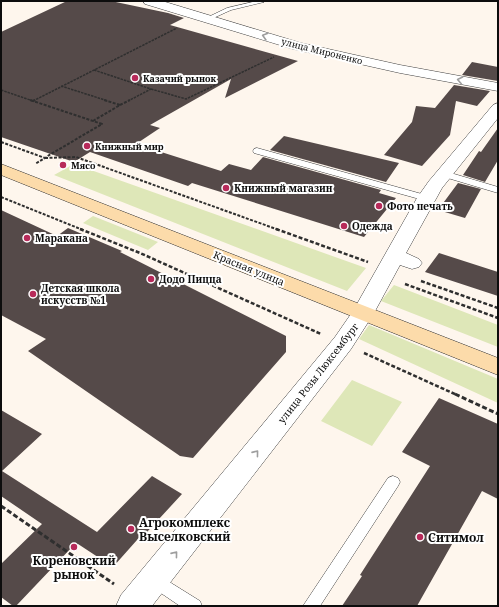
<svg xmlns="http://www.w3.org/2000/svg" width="499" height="607" font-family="'Noto Serif',serif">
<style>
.green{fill:#dee7b8}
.building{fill:#554a49}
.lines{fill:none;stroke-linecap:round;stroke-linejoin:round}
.lane-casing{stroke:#404040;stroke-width:1}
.street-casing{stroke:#404040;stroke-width:1}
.secondary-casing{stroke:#2f2f2f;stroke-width:1}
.path-far3{stroke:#2f2f2f;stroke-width:1.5;stroke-dasharray:2.5 1;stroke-linecap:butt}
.path-far2{stroke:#2f2f2f;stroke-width:2;stroke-dasharray:3 1.5;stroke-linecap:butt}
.path-far1{stroke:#2f2f2f;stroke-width:2.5;stroke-dasharray:4 2;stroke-linecap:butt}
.path{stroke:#2f2f2f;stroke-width:3;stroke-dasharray:5 2.5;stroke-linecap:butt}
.lane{fill:#fff;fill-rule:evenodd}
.street{fill:#fff;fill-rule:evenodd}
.secondary{fill:#fcdbaa;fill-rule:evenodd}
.oneway{stroke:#9e9e9e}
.poi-dot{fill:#b72a5a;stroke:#fff;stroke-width:1.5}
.labels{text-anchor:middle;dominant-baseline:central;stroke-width:4;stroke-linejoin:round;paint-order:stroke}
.far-street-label{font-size:9px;fill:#0d0d0d;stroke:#fff}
.far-poi-label{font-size:9px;font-weight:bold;fill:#0d0d0d;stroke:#fff;text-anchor:start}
.poi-label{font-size:10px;font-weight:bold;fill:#0d0d0d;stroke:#fff;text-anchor:start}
.street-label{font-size:10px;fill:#0d0d0d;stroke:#fff}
.near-poi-label{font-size:12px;font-weight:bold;fill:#0d0d0d;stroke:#fff;text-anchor:start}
</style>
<rect width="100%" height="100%" fill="#fef6ed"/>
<path class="green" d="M74,164L366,268L347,291L54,175Z
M93,216L158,242L148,250L83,223Z
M394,285L498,325V347L381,301Z
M369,325L498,379V403L359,339Z
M352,380L402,402L372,446L321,421Z"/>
<path class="building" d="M67,1H111L168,13L184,18L170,25L298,61L225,98L231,79L150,125L160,128L136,144L221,171L229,164L251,170L263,157L381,190L379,193L396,198L364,237L192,183L188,186L90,152L74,162L1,137V32Z
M472,62L498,67V81L462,75Z
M454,85L490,91L477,106L456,101L450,135L422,166L384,155L412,122L416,106L435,108Z
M498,128V160L485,182L463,175L479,151L481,152Z
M284,136L399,163L386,182L270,150Z
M458,183L481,189L465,218L438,210Z
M1,210L57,236L68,228L122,251L120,252L286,336V352L193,458L180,456L28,351L46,339L1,315Z
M439,253L498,272V296L425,272Z
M439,398L498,424V499L482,491L417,606H342L362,576L360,575L430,466L402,452Z
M1,410L42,434L2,471L97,532L152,476L182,494L147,532L145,531L113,567L78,544L76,546L74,545L16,606H13L1,597V564L42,524L1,496Z"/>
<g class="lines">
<defs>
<path id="lane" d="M257,1L264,2L231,10L209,20L204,19L227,8Z
M257,148L429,196L431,198L426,201L423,200L254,153L253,151L254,149Z
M444,171L498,187V193L441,176L440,174Z
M393,476L398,478L400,482L398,486L320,606H303L388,478Z
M155,573L200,601L202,606H180L149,585L147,580L149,575Z"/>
<path id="street" d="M143,1H162L301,43L400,65L498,83V91L400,73L293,49L145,4Z
M498,103V118L442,188L406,253L419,259L422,263L419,267L412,269L400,265L374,313L351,349L152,606H116L121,595L335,337L353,311L417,198L429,181L493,105Z"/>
<path id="secondary" d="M1,164L498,358V375L1,175Z"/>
</defs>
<use href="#lane" class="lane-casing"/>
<use href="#street" class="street-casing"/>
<use href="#secondary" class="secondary-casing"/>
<path class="path-far3" d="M94,70L151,89L128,101
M61,86L108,101
M151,89L186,99L274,57
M1,90L33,101
M33,101L177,28"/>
<path class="path-far2" d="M30,100L33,101
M35,100L33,101L102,124L46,157
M120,105L130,100
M93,121L120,105L104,100
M1,142L45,158L35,164
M45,158L76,157L279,230
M1,197L83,230"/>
<path class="path-far1" d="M80,229L140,253L321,334
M276,229L368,262
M421,281L498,308
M405,284L498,318
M364,353L457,395"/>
<path class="path" d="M455,394L498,414
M1,506L114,584"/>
<use href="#lane" class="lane"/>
<use href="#street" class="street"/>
<use href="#secondary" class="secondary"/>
</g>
<defs><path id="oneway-chevron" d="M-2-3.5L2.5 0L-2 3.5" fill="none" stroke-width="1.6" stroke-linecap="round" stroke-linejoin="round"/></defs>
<g class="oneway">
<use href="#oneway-chevron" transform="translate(265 36) rotate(-164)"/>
<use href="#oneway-chevron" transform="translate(460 80) rotate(-169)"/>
<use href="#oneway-chevron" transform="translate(256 453) rotate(-51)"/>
<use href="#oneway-chevron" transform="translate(175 554) rotate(-51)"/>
</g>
<g class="poi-dot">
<circle cx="135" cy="78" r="4"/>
<circle cx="87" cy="146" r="4"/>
<circle cx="63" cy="165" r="4"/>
<circle cx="226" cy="188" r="4"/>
<circle cx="379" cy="206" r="4"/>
<circle cx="344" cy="226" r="4"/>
<circle cx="27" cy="238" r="4"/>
<circle cx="151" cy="279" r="4"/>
<circle cx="33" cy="294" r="4"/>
<circle cx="131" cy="529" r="4"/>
<circle cx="420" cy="537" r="4"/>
<circle cx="74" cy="547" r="4"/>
</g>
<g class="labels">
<g class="far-street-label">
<text transform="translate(322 51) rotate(14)">улица Мироненко</text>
</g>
<g class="far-poi-label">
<text x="143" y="78">Казачий рынок</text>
<text x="95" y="146">Книжный мир</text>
<text x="71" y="165">Мясо</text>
</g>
<g class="poi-label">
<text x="234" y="188">Книжный магазин</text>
<text x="387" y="206">Фото печать</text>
<text x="352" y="226">Одежда</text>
<text x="35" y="238">Маракана</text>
<text x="159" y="279">Додо Пицца</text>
<text x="41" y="288">Детская школа<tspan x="41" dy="12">искусств №1</tspan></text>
</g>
<g class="street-label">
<text transform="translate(249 268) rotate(22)">Красная улица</text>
<text transform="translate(318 373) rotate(-52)">улица Розы Люксембург</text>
</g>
<g class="near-poi-label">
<text x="139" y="522">Агрокомплекс<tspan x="139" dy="14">Выселковский</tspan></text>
<text x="428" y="537">Ситимол</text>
<text x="74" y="560" text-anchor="middle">Кореновский<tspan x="74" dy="14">рынок</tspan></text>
</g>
</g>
<rect width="499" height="607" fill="none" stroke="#0d0d0d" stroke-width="4"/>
</svg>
